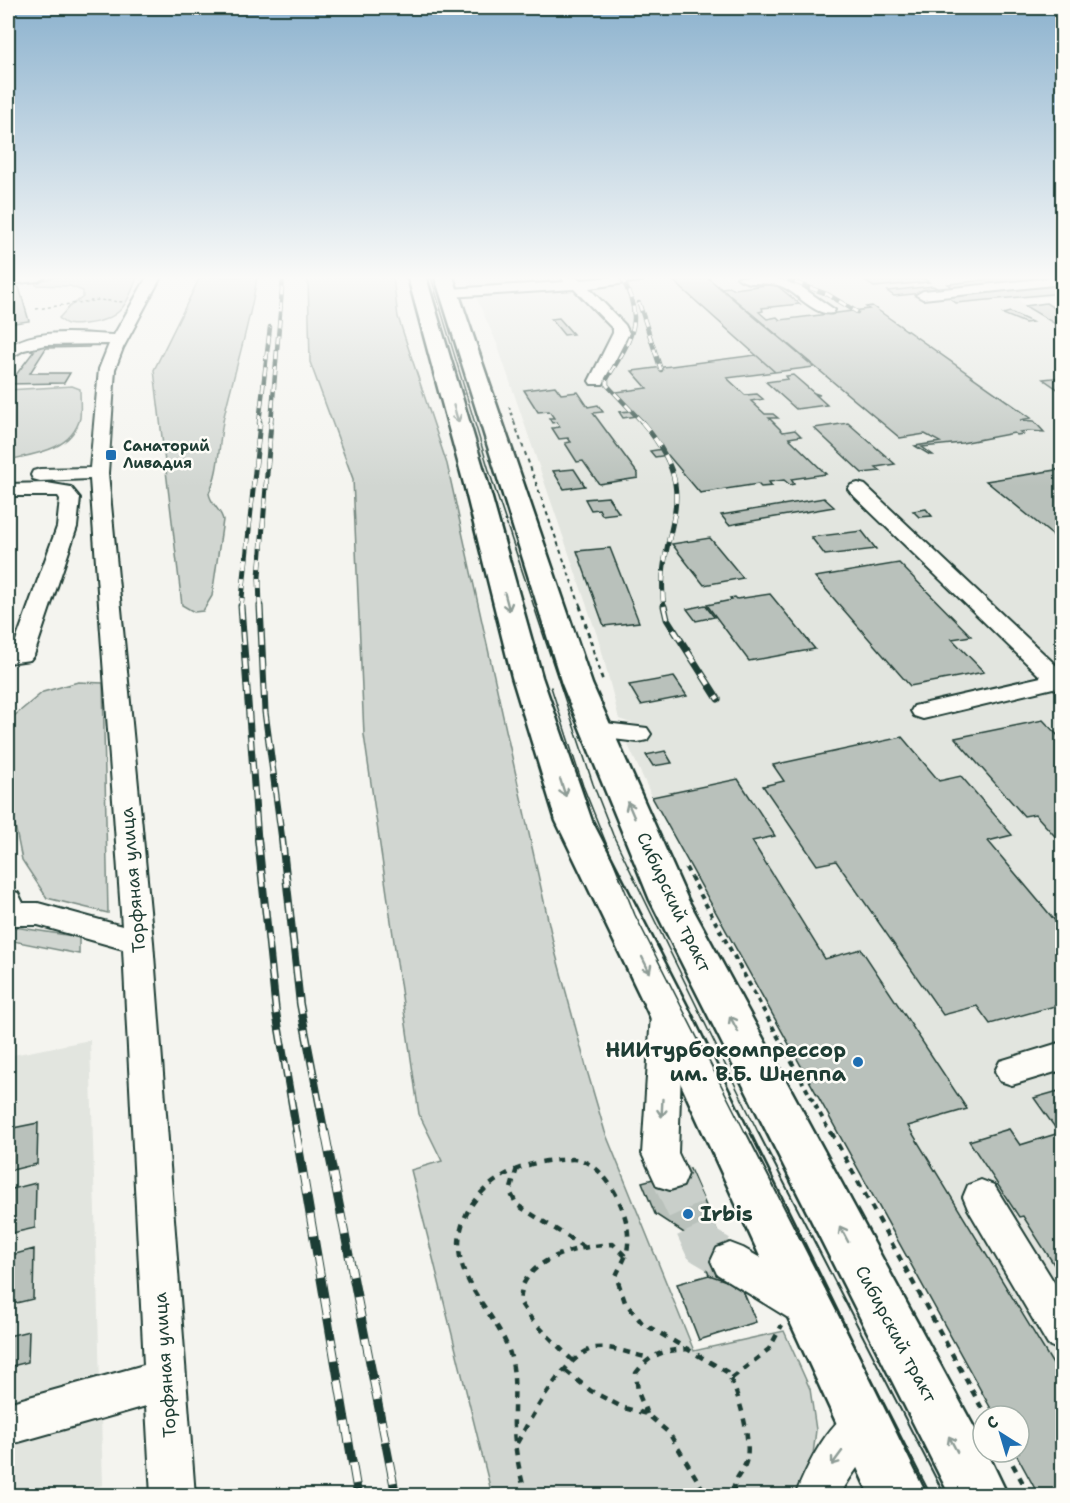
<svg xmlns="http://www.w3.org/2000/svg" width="1070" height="1503" font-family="'Shantell Sans',sans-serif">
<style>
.built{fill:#e2e5df}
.green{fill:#d1d6d1;stroke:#788a82;stroke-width:1.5}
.building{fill:#b9c1bb;stroke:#1f3d34;stroke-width:1.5}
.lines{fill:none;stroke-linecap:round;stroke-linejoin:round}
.minor-tunnel{stroke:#c9cfca;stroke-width:39;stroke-dasharray:39 20;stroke-linecap:butt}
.minor-casing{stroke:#1f3d34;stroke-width:4}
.major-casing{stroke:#1f3d34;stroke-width:5}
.path-far4{stroke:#1f3d34;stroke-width:1.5;stroke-dasharray:3 3;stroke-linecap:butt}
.path-far3{stroke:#1f3d34;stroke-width:2;stroke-dasharray:4 4;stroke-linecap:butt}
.path-far2{stroke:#1f3d34;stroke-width:3;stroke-dasharray:4.5 4.5;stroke-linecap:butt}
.path-far1{stroke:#1f3d34;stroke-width:4;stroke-dasharray:5 5;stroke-linecap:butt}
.path{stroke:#1f3d34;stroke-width:4.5;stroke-dasharray:7 7;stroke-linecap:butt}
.minor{fill:#fdfcf7;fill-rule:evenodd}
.major{fill:#fdfcf7;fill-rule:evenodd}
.tram-far1{stroke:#1f3d34;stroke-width:1.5}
.tram{stroke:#1f3d34;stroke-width:2}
.rail-far4-casing{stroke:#1f3d34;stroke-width:4.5}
.rail-far3-casing{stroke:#1f3d34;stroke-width:5}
.rail-far2-casing{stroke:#1f3d34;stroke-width:7}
.rail-far1-casing{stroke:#1f3d34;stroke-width:8}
.rail-casing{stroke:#1f3d34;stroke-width:9}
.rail-far4{stroke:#fdfcf7;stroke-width:3;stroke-dasharray:8;stroke-linecap:butt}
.rail-far3{stroke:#fdfcf7;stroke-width:4;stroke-dasharray:10;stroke-linecap:butt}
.rail-far2{stroke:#fdfcf7;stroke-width:4.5;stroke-dasharray:13;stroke-linecap:butt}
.rail-far1{stroke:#fdfcf7;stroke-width:5;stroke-dasharray:16;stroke-linecap:butt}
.rail{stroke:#fdfcf7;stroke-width:7;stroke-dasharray:21;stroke-linecap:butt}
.oneway{stroke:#8e9c96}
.poi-dot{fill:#1f6fb2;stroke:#fdfcf7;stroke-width:2}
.labels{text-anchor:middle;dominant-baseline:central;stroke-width:5;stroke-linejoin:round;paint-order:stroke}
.far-poi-label{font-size:15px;font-weight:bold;fill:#1f3d34;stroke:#fdfcf7;text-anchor:start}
.street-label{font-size:18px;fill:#1f3d34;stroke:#fdfcf7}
.near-poi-label{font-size:21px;font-weight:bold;fill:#1f3d34;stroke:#fdfcf7;text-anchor:end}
</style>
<rect width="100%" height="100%" fill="#f4f4ef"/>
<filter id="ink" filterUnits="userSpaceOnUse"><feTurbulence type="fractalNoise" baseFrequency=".0167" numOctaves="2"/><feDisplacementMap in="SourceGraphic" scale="12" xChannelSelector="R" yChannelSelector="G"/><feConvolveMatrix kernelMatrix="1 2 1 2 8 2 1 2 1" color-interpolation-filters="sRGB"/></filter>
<g filter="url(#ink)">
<path class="built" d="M467,277H1062V295L1018,300L1062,328V1495H1039L1015,1452H1019V1416H995L652,797L628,745L642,727L619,719L600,644L497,344Z
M90,1040L103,1485L68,1495H8V1056Z"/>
<path class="green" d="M56,277H137C127,307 119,320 85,324C75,325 67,327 59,318L69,307L83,297V291L70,286L36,285L35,282Z
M200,277H257C250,323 236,366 225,412C218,439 221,468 209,493C210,504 221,509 223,520L212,596L203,611L194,612L182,605L154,370Z
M308,277H393L398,317L447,464L555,951L588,1074L605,1132L694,1351L784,1331L810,1389L816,1430L809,1487L804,1495H492L411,1170L442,1161L419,1114L364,735L353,479L310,362Z
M72,386L80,389C80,398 81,409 80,418C72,450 35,454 8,460V390Z
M78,682L103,683L108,913L47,898L22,860L8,791V721L43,692Z
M8,926L79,937V954L8,940Z"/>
<path class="building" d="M669,277H707L814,367L775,372Z
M921,277L929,282L874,287L865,281Z
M1011,277H1046L1052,280L957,290L948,284Z
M775,284L800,304L762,308L763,311L759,312L767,319L777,317L780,320L869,309L866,307L872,306L1031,418L1020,420L1034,421L1044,432L1028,431L1020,432L1023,434L1017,435L1014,433L962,443L922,447L933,455H930L915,446L940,442L925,434L900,438L721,288L730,287L733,289Z
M1058,285L1062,288V293L956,303L947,296Z
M933,286L942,291L894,296L887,291Z
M19,287L29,321L8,324V288Z
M1046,303L1062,313V328L1025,306Z
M1010,312L1032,322L1025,323L1003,314Z
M559,318L573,334L564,335L551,319Z
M92,343L89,347L46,348L30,373H70L64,383L9,384L34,351H31L35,345Z
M756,355L775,372L727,378L745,395L757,394L763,399L751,401L765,414H773L778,418H769L783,432L795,430L801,436L789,438L826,474L791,479L794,484L790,485L784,480L769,482L772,486L761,487L758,484L700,493L668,455L655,457L650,451L663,449L636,416L623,418L619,412L631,411L616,392L647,388L632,371Z
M793,375L814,393L820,395H816L827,405L796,409L766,382L788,379L786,376Z
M1062,377V392L1043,379Z
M555,386L561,394L578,392L588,407L598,405L603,412L593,413L638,474V478L599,484L583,461L577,462L565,443L571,442L568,438L559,439L552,428L560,427L557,422L552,423L549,418H554L549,411L538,412L524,390Z
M848,423L895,464L876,467L881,471L862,473L814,428Z
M574,469L585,486L564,489L553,471Z
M1062,469V543L986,481Z
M608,497L619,513L602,515L599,509L591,510L585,499Z
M824,498L834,507L729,525L721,515Z
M926,509L932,516L919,517L913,511Z
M862,531L876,549L825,555L811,537Z
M710,538L743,578L704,585L672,544Z
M610,548L639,622L604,626L577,551Z
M899,563L971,636L952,639L984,672L910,686L815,577Z
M770,594L815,649L749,661L707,605L732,600L730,598L735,597L737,599Z
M705,605L714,617L696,621L687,609Z
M674,677L687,696L641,705L629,685Z
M1043,720L1062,740V844L1035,814L1024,816L955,738Z
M902,737L939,781L961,776L1012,835L988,841L1062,929V1004L990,1024L977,1006L943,1015L836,861L817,865L763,786L784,781L773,765Z
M665,751L672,763L653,766L646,755Z
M738,779L775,836L752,841L825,959L861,949L967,1109L908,1126L1062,1379V1496H1039L1015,1452H1019V1416H995L652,797Z
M1062,1090V1277L1023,1216L1019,1217L969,1141L1009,1129L1020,1145L1059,1133L1034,1098Z
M8,1106V1129L38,1123L37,1164L8,1171Z
M690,1169L741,1286L709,1275L695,1240L655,1214L642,1182Z
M36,1183L35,1228L8,1234V1190Z
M34,1249L33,1299L8,1305V1256Z
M709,1275L741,1286L756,1322L699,1340L677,1284Z
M29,1331L28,1362L8,1367V1336Z"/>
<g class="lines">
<path class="minor-tunnel" d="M670,1174L703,1245L730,1261"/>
<defs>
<path id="minor" d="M8,277H45L38,281L8,284Z
M147,277H161L123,348L115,369L108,473L153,942L195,1496H151L146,1406L8,1445V1403L144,1365L123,949L38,925H8V890L18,893L23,903H38L122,926L90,479L40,481L33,479L31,475L33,471L40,469L90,468L99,369L109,344L45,345L24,350L8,359V347C37,327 81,334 114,335Z
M562,277H575L581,280L612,277H648L641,281L589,288L625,325L629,333L603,384H591L589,381L613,333V329L574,289L449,297L442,293L449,289L564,282Z
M737,277H774L790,279L835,310L833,313C816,317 798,294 783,287C770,280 748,288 737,277Z
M1062,277V284L923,299L916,295L923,291Z
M47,483L71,487L80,498L77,527L34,655L30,660L8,663V649H13L57,527L60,499L58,496H8V484Z
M858,483L865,485L1062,671V691L1053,688L923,719L914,716L911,711L914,706L1041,677L851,493L848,489L851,485Z
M597,722L647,728L651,734L647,740L638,742L588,736L585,730L588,724Z
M667,1001L678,1005L683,1014L678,1153L688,1174L683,1186L670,1190L657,1186L642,1154L651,1014L656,1005Z
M1062,1042V1070L1012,1085L1000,1081L995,1071L1000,1061Z
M981,1180L994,1185L1062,1295V1351L1048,1345L968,1209L963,1197L968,1185Z
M730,1243L743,1248L818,1291L824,1305L818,1319L804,1324L790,1319L717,1274L711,1261L717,1248Z
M864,1403L879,1409L885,1424C874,1450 852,1470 840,1496H795C809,1462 829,1418 864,1403Z"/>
<path id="major" d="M408,277H426L488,484L542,677L592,821L688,1008L927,1496H870L646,1008L556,821L512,677L464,484Z
M435,277H453L592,684L688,900L983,1444V1452H987L1008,1496H950L650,900L562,684Z"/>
</defs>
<use href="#minor" class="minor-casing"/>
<use href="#major" class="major-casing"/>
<path class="path-far4" d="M36,309L98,300L124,302
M509,407L515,423"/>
<path class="path-far3" d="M514,422L581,608"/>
<path class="path-far2" d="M580,606L603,682"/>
<path class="path-far1" d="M686,868L831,1134"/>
<path class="path" d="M831,1132L986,1416
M517,1168L510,1192L517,1205L584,1247
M573,1361L532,1320L520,1302C521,1296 521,1289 524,1283C539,1254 584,1246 613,1244L625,1256
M566,1371L591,1391L624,1408L647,1414L669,1433L707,1496
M732,1378L769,1349L782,1325
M647,1414L638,1392L636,1373C651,1353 665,1350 689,1349
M517,1443C531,1418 566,1352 596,1348C612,1346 630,1354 646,1357
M1006,1452L1030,1496
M526,1496C520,1474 515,1452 514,1429C513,1402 518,1374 508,1348C493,1309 452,1279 460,1234C468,1188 515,1162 558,1160C565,1160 573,1158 580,1160C611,1169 634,1222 627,1251C625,1260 619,1268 616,1276L625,1302L642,1323L727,1372C738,1391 751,1436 747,1458C744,1474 733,1475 733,1496"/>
<use href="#minor" class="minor"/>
<use href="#major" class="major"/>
<path class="tram-far1" d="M431,277L491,477L593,784L613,835L759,1134
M551,687L583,786L635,915L746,1134"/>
<path class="tram" d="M746,1132L931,1496
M758,1132L945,1496"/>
<defs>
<path id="rail-far4" d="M621,277C647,321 630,340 607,379V385L643,423
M780,277L827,294L857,312
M639,303L661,370
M259,423L270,327
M271,423L283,277"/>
<path id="rail-far3" d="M642,422C710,502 653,526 664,608
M241,608L260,422
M260,608L259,577L271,422"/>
<path id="rail-far2" d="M241,606L258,840
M260,606L265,712L282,840
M664,606L667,619L718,699"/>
<path id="rail-far1" d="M258,839L276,1012L297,1134
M282,839L300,1004L325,1134"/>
<path id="rail" d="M296,1132L358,1496
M325,1132L396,1496"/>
</defs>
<use href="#rail-far4" class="rail-far4-casing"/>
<use href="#rail-far3" class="rail-far3-casing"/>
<use href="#rail-far2" class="rail-far2-casing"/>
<use href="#rail-far1" class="rail-far1-casing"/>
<use href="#rail" class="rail-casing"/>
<use href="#rail-far4" class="rail-far4"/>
<use href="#rail-far3" class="rail-far3"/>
<use href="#rail-far2" class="rail-far2"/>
<use href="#rail-far1" class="rail-far1"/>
<use href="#rail" class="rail"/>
</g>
<defs><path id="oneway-shaft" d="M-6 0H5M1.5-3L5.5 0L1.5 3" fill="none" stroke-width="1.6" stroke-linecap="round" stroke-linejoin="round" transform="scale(1.5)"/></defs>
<g class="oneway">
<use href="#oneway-shaft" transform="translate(456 414) rotate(74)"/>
<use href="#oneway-shaft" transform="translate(507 602) rotate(75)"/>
<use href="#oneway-shaft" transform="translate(563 788) rotate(72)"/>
<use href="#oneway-shaft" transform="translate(631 810) rotate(-113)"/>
<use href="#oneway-shaft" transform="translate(646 965) rotate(64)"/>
<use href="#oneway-shaft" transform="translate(734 1024) rotate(-118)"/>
<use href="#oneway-shaft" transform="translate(662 1108) rotate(93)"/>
<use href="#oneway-shaft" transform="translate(844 1234) rotate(-118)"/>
<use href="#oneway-shaft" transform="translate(953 1444) rotate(-118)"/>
<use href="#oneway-shaft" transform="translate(837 1458) rotate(126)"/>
</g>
</g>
<linearGradient id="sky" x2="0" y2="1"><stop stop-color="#8cb2ce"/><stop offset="0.57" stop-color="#fafaf8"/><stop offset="1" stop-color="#fafaf8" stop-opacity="0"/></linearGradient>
<rect width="1070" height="487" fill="url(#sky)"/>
<g class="poi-dot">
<rect x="105" y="449" width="12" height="12" rx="3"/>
<circle cx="858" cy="1062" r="6"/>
<circle cx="688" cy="1214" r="6"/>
</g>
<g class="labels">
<g class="far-poi-label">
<text x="123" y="446">Санаторий<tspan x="123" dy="17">Ливадия</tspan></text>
</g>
<g class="street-label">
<text transform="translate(133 880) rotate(-95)">Торфяная улица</text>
<text transform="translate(674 902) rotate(65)">Сибирский тракт</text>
<text transform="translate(896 1334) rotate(62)">Сибирский тракт</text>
<text transform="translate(165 1365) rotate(-94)">Торфяная улица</text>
</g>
<g class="near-poi-label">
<text x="846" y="1050">НИИтурбокомпрессор<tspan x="846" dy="24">им. В.Б. Шнеппа</tspan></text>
<text x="700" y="1214" text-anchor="start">Irbis</text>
</g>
</g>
<rect width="1070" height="1503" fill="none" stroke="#fdfcf7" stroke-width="30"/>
<rect x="15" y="15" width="1040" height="1473" fill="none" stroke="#1f3d34" stroke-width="2" filter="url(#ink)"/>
<g transform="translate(1001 1434) rotate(323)"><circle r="28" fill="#fdfcf7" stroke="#a4b0a9" stroke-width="1.5"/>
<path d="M0-4.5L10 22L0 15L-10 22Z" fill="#1f6fb2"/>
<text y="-9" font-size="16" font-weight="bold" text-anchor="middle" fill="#1f3d34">С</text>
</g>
</svg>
